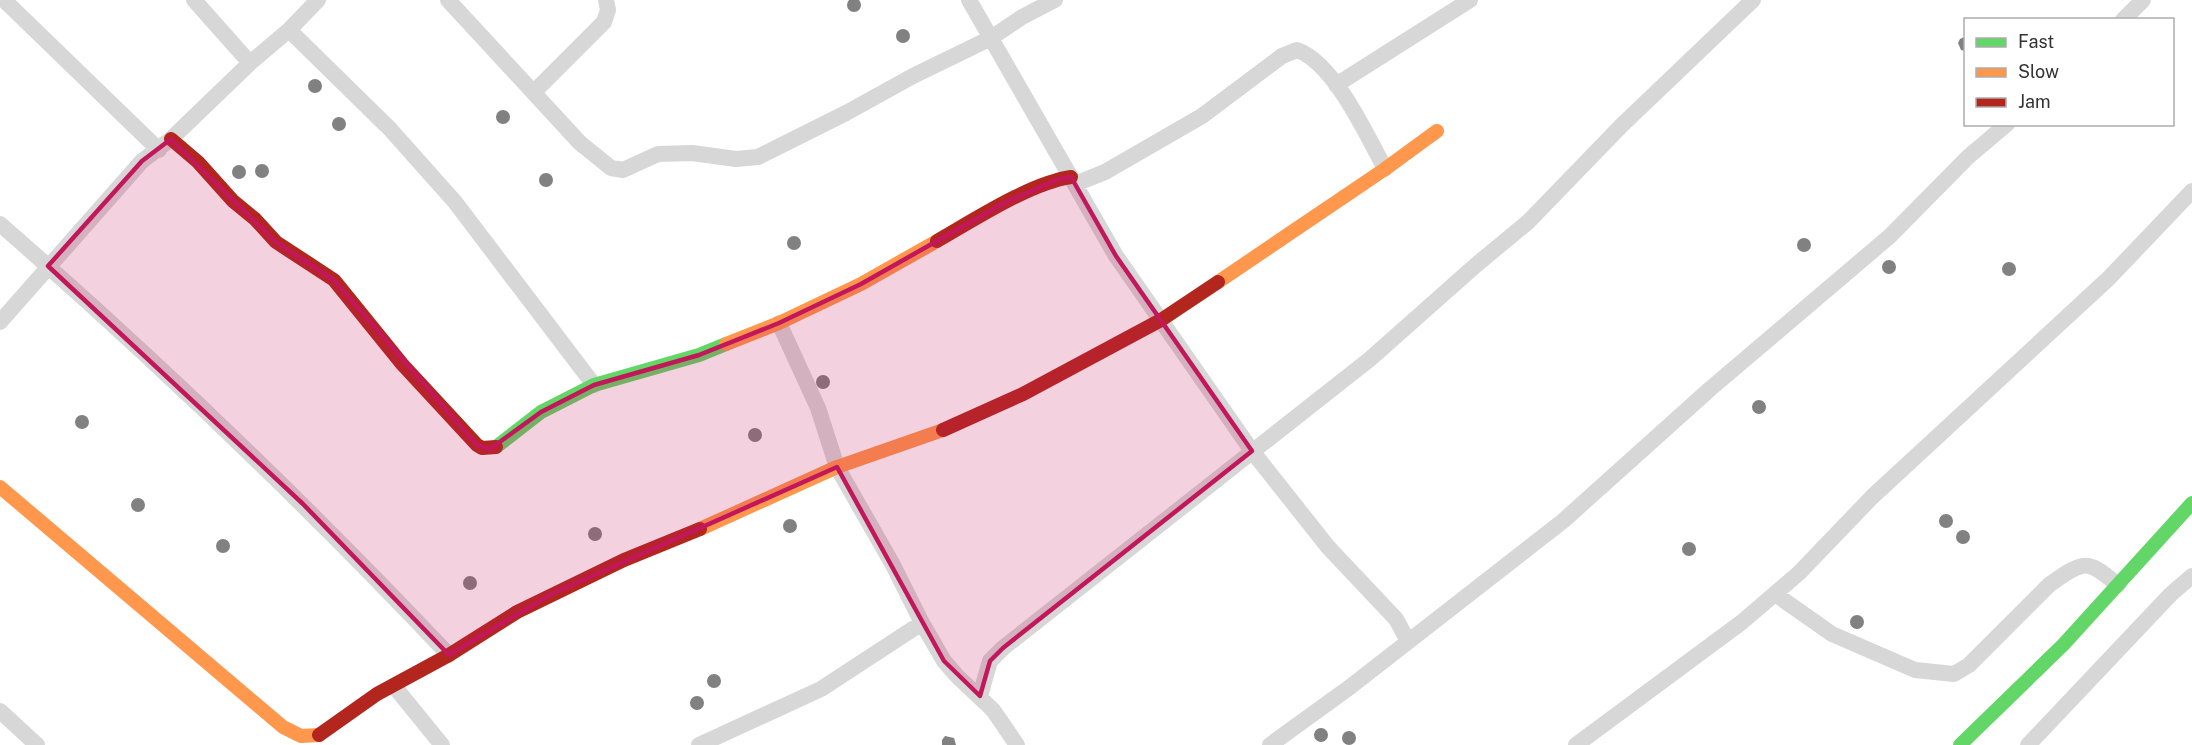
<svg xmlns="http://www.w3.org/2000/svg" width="2192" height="745" font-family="'Public Sans',sans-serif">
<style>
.building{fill:#818181}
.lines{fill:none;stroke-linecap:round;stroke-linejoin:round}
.street{stroke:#d7d7d7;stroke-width:16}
.fast{stroke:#63d668;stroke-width:14}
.slow{stroke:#ff974d;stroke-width:14}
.jam{stroke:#b3261e;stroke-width:14}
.marked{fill:#c2185b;fill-opacity:0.2;stroke:#c2185b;stroke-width:4.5;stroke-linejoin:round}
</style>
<rect width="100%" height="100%" fill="#fff"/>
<path class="building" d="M847 5a7 7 0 1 1 14 0a7 7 0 1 1-14 0Z
M896 36a7 7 0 1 1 14 0a7 7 0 1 1-14 0Z
M1964,37H1966V51L1961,50L1958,43L1960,39Z
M308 86a7 7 0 1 1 14 0a7 7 0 1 1-14 0Z
M496 117a7 7 0 1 1 14 0a7 7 0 1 1-14 0Z
M332 124a7 7 0 1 1 14 0a7 7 0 1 1-14 0Z
M255 171a7 7 0 1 1 14 0a7 7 0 1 1-14 0Z
M232 172a7 7 0 1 1 14 0a7 7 0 1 1-14 0Z
M539 180a7 7 0 1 1 14 0a7 7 0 1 1-14 0Z
M787 243a7 7 0 1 1 14 0a7 7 0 1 1-14 0Z
M1797 245a7 7 0 1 1 14 0a7 7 0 1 1-14 0Z
M1882 267a7 7 0 1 1 14 0a7 7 0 1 1-14 0Z
M2002 269a7 7 0 1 1 14 0a7 7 0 1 1-14 0Z
M816 382a7 7 0 1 1 14 0a7 7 0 1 1-14 0Z
M1752 407a7 7 0 1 1 14 0a7 7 0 1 1-14 0Z
M75 422a7 7 0 1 1 14 0a7 7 0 1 1-14 0Z
M748 435a7 7 0 1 1 14 0a7 7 0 1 1-14 0Z
M131 505a7 7 0 1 1 14 0a7 7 0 1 1-14 0Z
M1939 521a7 7 0 1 1 14 0a7 7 0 1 1-14 0Z
M783 526a7 7 0 1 1 14 0a7 7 0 1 1-14 0Z
M588 534a7 7 0 1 1 14 0a7 7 0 1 1-14 0Z
M1956 537a7 7 0 1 1 14 0a7 7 0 1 1-14 0Z
M216 546a7 7 0 1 1 14 0a7 7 0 1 1-14 0Z
M1682 549a7 7 0 1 1 14 0a7 7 0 1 1-14 0Z
M463 583a7 7 0 1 1 14 0a7 7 0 1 1-14 0Z
M1850 622a7 7 0 1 1 14 0a7 7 0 1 1-14 0Z
M707 681a7 7 0 1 1 14 0a7 7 0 1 1-14 0Z
M690 703a7 7 0 1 1 14 0a7 7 0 1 1-14 0Z
M1314 735a7 7 0 1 1 14 0a7 7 0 1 1-14 0Z
M1342 738a7 7 0 1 1 14 0a7 7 0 1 1-14 0Z
M945,736L954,738L956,745H942V740Z"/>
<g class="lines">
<path class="street" d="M4,0L159,150
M194,0L250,63
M448,0L580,143L611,168L623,170L658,154L692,153L736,159L758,157L846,113L913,76L991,38L1022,17L1055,0
M969,0L1116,256L1252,451L1328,547L1396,619L1408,641
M2123,20L2143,0
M289,30L390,129L455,202L594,385
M1336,85L1470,0
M534,92L604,22L608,10L606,0
M1075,184L1105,172L1202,116L1282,56L1297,50C1334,63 1367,135 1385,169
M0,224C156,360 306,504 449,655
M0,322L142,161L171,139L250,63L289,30L318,0
M779,323L818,408L837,467L893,565L922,623L944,661L957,676L993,710L1017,745
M1775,594L1832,634L1915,670L1954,674L1969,665L2049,585C2058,579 2077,563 2089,566C2099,568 2110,579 2118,585
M394,686L442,745
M980,696L990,661L1003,648L1370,359L1476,265L1528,222L1622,125L1753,0
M0,711L37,745
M699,745L821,689L922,623
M1270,745L1350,687L1563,521L1710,389L1890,236L1968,157L2007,124
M1576,745L1742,622L1799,573L1872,497L2109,278L2192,191
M2028,745L2171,594L2192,576"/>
<path class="fast" d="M496,447L541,412L594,385L699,355L726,344
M1960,745L2063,645L2192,503"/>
<path class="slow" d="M1218,282L1385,169L1437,131
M726,344L779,323L861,284L937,241
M0,487L283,727L301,736L319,735
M700,529L837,467L943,430"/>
<path class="jam" d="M171,139L198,162L233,201L255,219L276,242L334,280L402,364L477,445L482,448L496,447
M937,241C974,220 1030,183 1071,177
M943,430L1023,394L1161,320L1218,282
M319,735L377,694L449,655L517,612L624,560L700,529"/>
</g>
<path class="marked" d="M171,139L276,242L334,280L477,445L490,449L541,412L594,385L699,355L779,323L861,284L1004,203L1058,179L1071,177L1116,256L1252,451L1003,648L990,661L980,696L944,661L837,467L552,594L449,655L303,504L48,266L142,161Z"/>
<rect x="1964" y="18" width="210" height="108" fill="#ffffff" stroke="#adadad" stroke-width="1.5"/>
<rect x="1976" y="38" width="30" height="9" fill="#63d668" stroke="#adadad" stroke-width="1.5"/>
<text x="2018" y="48" font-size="18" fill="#333333">Fast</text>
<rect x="1976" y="68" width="30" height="9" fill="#ff974d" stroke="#adadad" stroke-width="1.5"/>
<text x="2018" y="78" font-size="18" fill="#333333">Slow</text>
<rect x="1976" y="98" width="30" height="9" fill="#b3261e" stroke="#adadad" stroke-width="1.5"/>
<text x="2018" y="108" font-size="18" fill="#333333">Jam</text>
</svg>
